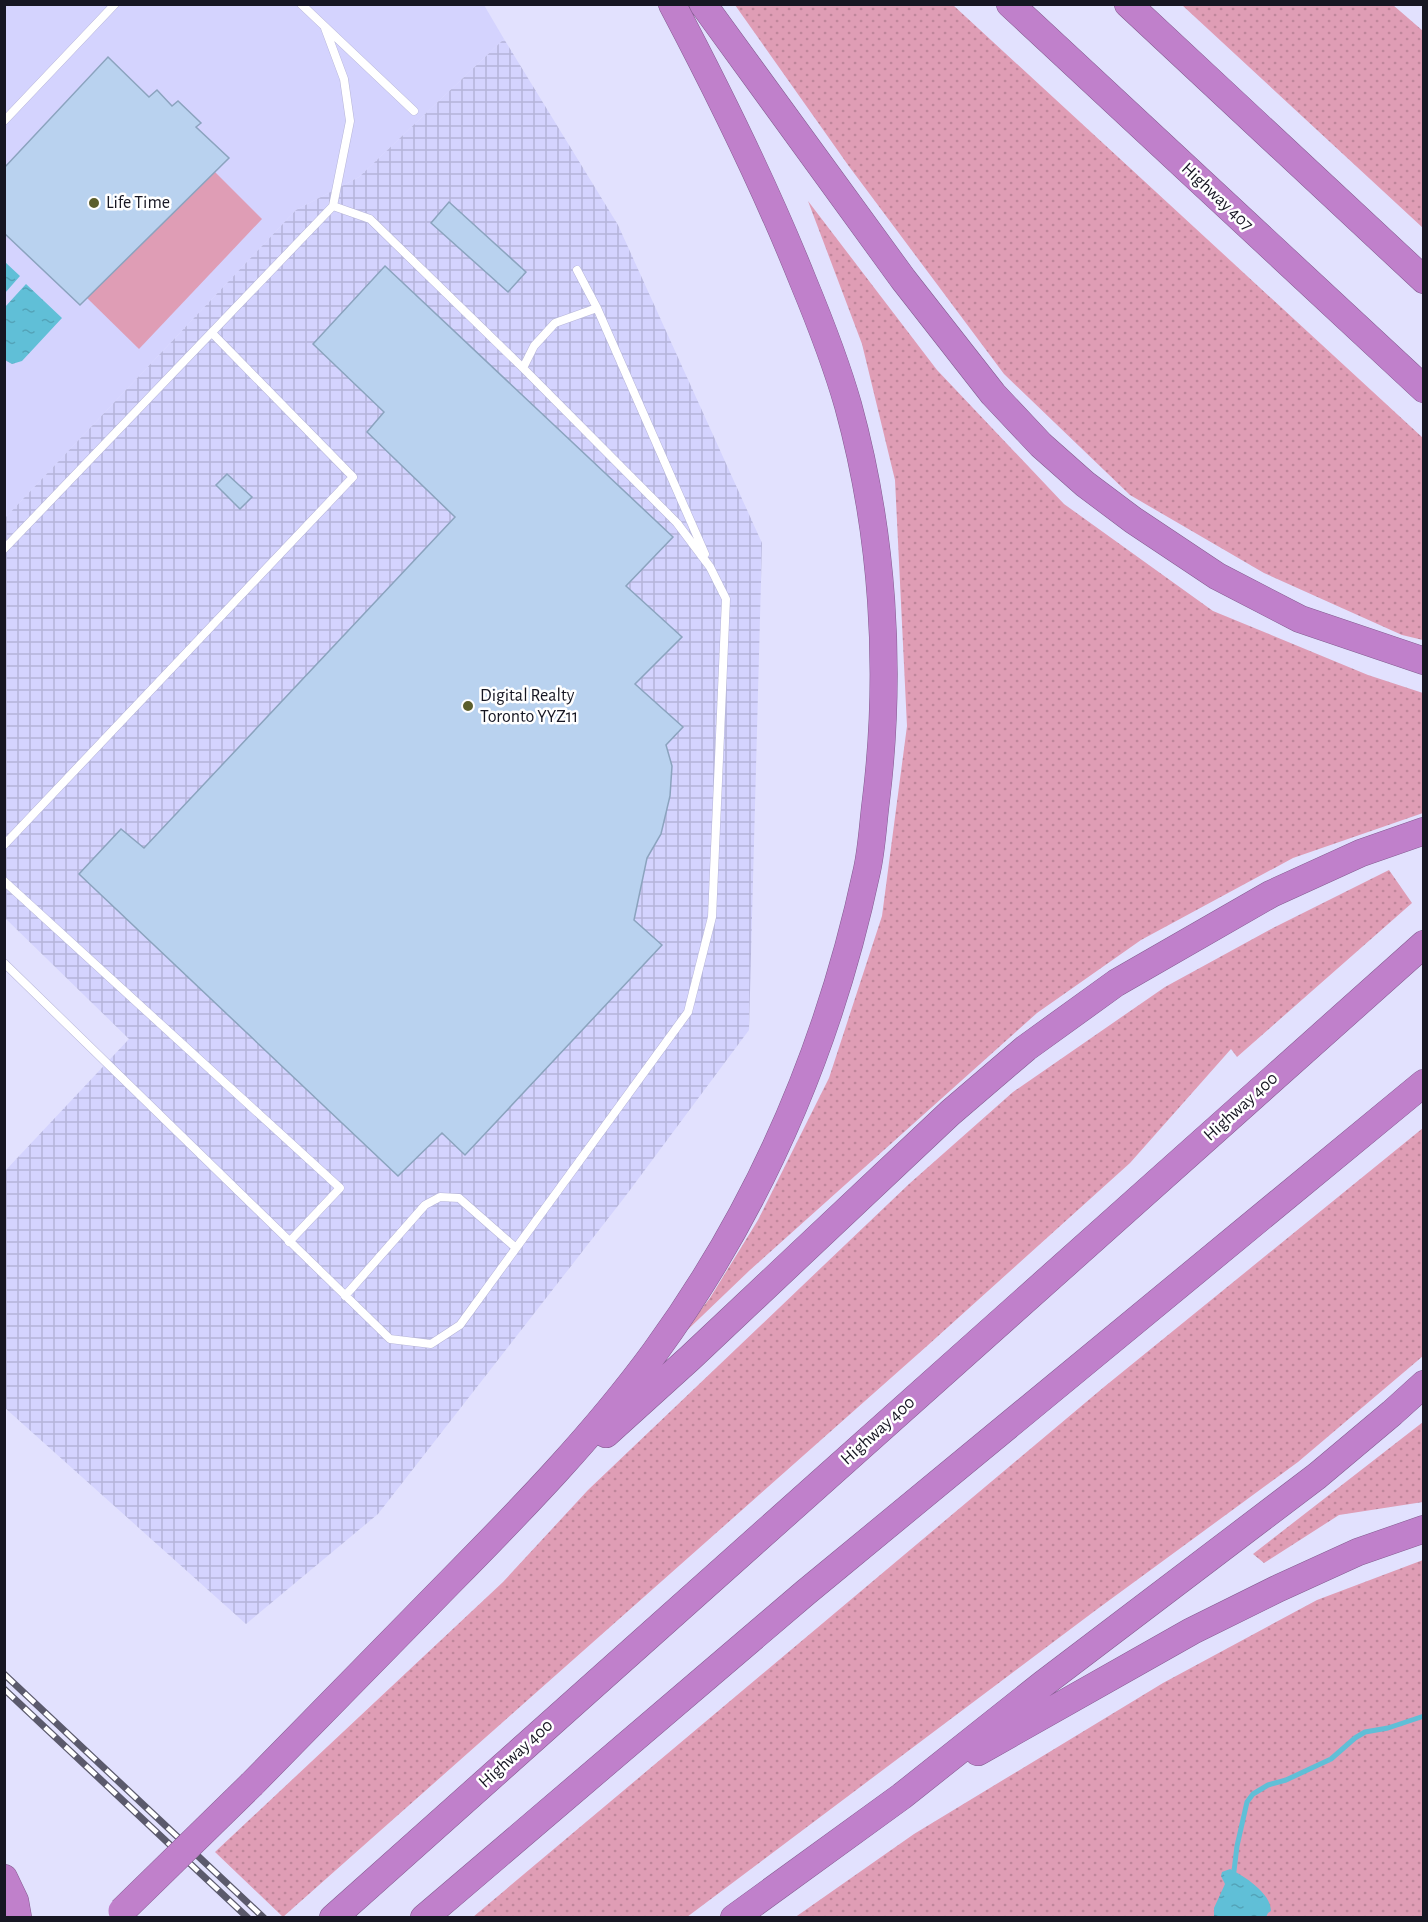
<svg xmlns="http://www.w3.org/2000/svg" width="1428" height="1922" font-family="'Alegreya Sans',sans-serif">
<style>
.built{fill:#d4d3fe}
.industrial{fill:url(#industrial-grid)}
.grass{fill:url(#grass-dots)}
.pitch{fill:#df9db5}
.water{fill:url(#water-ripples)}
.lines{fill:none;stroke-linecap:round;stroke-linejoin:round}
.stream{stroke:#60bfd7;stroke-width:5}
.building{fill:#b9d2ef;stroke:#8ba3be;stroke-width:1.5}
.service-casing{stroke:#b7b6d9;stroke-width:9}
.motorway-casing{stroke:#845b90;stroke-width:28}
.service{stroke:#fff;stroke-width:8}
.motorway{stroke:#c080cb;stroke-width:27}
.rail-casing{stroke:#5b5a6c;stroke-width:7}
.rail{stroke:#fff;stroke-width:4.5;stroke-dasharray:14;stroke-linecap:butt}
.motorway-bridge-casing{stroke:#845b90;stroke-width:28;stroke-linecap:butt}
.motorway-bridge{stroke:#c080cb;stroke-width:27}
.poi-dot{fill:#5b5e2b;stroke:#fff;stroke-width:2}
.labels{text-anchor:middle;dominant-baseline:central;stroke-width:5;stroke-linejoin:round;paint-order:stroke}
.street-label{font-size:18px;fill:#161622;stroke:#fff}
.poi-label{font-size:18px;fill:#161622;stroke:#fff;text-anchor:start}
</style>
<defs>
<pattern id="industrial-grid" width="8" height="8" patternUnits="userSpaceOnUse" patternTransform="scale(1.5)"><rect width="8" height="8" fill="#d4d3fe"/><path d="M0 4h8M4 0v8" fill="none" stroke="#b5b4d9"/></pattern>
<pattern id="grass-dots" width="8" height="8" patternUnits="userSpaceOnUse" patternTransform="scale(1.5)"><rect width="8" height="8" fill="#df9db5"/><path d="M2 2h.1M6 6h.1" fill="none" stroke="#bf869b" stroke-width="1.8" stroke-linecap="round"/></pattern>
<pattern id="water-ripples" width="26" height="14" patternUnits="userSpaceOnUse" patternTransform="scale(1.5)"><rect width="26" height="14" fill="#60bfd7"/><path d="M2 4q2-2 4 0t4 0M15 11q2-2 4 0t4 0" fill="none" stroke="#53a3b8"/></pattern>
</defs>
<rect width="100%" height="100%" fill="#e2e1fe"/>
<path class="built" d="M5,5H484L504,39L359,177L296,210L5,518Z"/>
<path class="industrial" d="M504,39L618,225L762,543L749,1030L624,1198L378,1514L246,1624L5,1408V1171L129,1039L5,918V518L296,210L359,177Z"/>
<path class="grass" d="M735,5H953L1423,438V640L1402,635L1264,573L1130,495L1004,374L848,165Z
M1182,5H1393L1423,31V228Z
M808,201L937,370L1064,504L1213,611L1368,675L1423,693V813L1293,858L1141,940L1037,1013L750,1270L678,1339L710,1298L758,1220L829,1078L882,916L907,726L895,480L862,344Z
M1389,870L1412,903L1237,1057L1231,1049L1130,1163L927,1346L283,1917L215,1852L503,1582L588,1490L909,1184L1013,1092L1165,987L1273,928Z
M1423,1128V1356L1298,1462L1096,1610L687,1917H473L1104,1387Z
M1423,1422V1502L1339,1515L1264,1563L1253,1554Z
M1423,1560V1917L794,1918L914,1834L1163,1683L1317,1600Z"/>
<path class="pitch" d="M215,172L262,219L139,349L86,297Z"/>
<path class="water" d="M5,262L20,276L5,293H4Z
M26,284L62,318L22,361L12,364L5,360V307Z
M1230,1869C1244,1876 1271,1893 1271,1911L1268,1913L1266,1917H1214V1908L1225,1884L1221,1876L1222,1872Z"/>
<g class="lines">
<path class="stream" d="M1234,1871L1237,1846L1247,1802L1253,1794L1268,1785L1286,1780L1331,1759L1355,1738L1365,1732L1388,1728L1424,1716"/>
</g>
<path class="building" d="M108,57L149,97L157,90L172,106L178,101L201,123L196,127L229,158L80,305L4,233V168Z
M449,202L526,272L508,292L431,223Z
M385,266L673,537L626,586L682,637L635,684L683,727L666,745L672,766L670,796L661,834L647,858L634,920L662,945L465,1155L442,1133L398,1176L79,874L121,829L144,848L455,517L367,432L384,412L313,344Z
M227,474L252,497L240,509L216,485Z"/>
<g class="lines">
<defs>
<path id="service" d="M301,4L414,111
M325,28L344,79L350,121L333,206
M4,121L115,4
M577,270L597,308L705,554
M523,368L534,346L555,323L597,308
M4,549L333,206L370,219L523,368L677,523L710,567L726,599L712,917L688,1012L460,1325L431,1344L390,1339L4,963
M4,845L353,477L212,333
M4,881L340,1188L289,1242
M345,1296L425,1205L440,1197L459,1198L516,1248"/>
<path id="motorway" d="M703,4L903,279L993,394L1041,445L1085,484L1133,520L1217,576L1300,619L1424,661
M1010,4L1424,389
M1128,4L1424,280
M606,1434L690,1358L950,1113L1026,1048L1116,983L1271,894L1361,853L1424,831
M978,1752L1192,1631L1279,1588L1358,1552L1424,1529
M252,1784C319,1716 385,1648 452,1580C523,1508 595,1434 655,1352C760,1208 830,1044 867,870C872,847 873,823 876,800C892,669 883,532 848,405C836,363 820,322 803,281C765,186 720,95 672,4
M4,1878L15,1901L18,1918
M333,1918L1424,944
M424,1918L805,1593L1424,1083
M734,1918L902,1796L1043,1684L1317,1476L1392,1413L1424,1384"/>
</defs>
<use href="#service" class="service-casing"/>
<use href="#motorway" class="motorway-casing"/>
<use href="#service" class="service"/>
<use href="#motorway" class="motorway"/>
<defs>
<path id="rail" d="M4,1674L264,1918
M4,1689L248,1918"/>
</defs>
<use href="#rail" class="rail-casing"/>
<use href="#rail" class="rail"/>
<defs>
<path id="motorway-bridge" d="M122,1911L252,1784"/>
</defs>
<use href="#motorway-bridge" class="motorway-bridge-casing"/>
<use href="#motorway-bridge" class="motorway-bridge"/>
</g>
<g class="poi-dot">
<circle cx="94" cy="203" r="6"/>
<circle cx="468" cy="706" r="6"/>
</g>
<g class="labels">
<g class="street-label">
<text transform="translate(1217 197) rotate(43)">Highway 407</text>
<text transform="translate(1241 1107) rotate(-42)">Highway 400</text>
<text transform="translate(878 1431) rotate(-42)">Highway 400</text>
<text transform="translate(516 1754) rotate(-42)">Highway 400</text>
</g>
<g class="poi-label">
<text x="106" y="203">Life Time</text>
<text x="480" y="696">Digital Realty<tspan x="480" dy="21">Toronto YYZ11</tspan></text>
</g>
</g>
<rect width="1428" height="1922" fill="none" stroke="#161622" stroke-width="12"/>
</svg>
